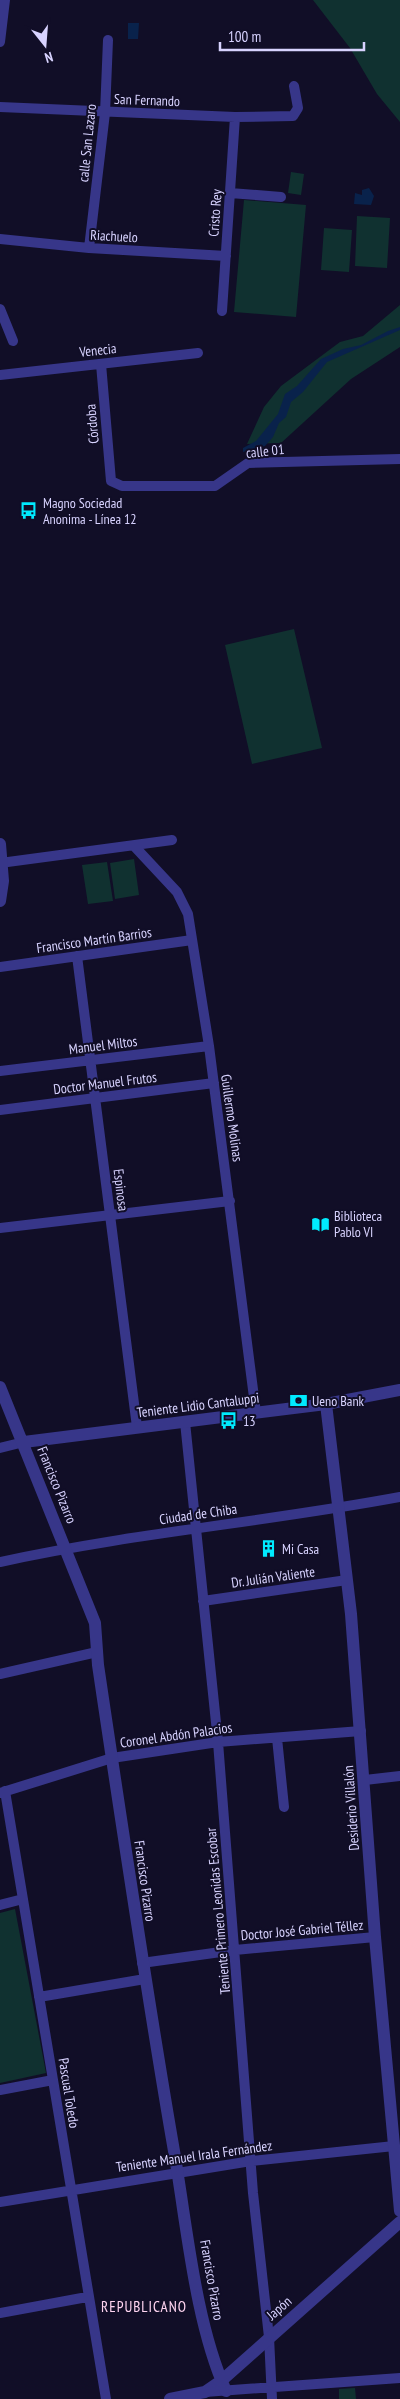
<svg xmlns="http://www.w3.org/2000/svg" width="400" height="2399" font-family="'PT Sans Narrow',sans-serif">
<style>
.green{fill:#103130}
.water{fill:#09224b}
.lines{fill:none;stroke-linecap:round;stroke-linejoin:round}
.minor{stroke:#373689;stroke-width:10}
.tertiary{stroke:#373689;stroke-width:12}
.labels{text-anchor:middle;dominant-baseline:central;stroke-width:4;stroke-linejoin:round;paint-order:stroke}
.street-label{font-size:14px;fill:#d8d3ff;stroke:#110e27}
.poi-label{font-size:14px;fill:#d8d3ff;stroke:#110e27;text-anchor:start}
.neighbourhood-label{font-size:15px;letter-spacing:1px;fill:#ffd5f1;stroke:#110e27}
</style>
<rect width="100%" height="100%" fill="#110e27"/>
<path class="green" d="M313,0H400V122L377,94L350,48Z
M291,172L304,174L301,195L288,193Z
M244,200L306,205L296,317L234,312Z
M357,216L390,218L387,268L355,266Z
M324,228L352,230L349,272L321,270Z
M400,305V347L351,379L281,443L247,444L264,407L281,386L340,342L363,336Z
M294,629L322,748L252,764L225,645Z
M134,859L139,895L115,899L110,863Z
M107,862L113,901L88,904L82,865Z
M15,1909L46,2073L0,2083V1913Z
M355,2388L356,2399H339V2389Z"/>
<path class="water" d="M128,23H139L138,39H128Z
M369,188L374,196L371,205L354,204L355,193L362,195V190Z
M400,327V330L327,362L303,392L291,402L286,417L279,423L273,437L265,446L243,452V448L256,441L278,414L285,394L297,386L321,359L343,349L361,345L388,331Z"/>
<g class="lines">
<path class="minor" d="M0,42L5,0
M0,107L235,117L293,116L298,108L294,86
M230,193L281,197
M0,239L89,248L226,256
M89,248L105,113L108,40
M0,309L13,341
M222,311L235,117
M101,364L111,481L122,486H215L248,463L400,459
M0,375L198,353
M135,847L177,892L188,914L209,1046L256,1413
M0,863L172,840
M77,956L137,1427
M0,967L192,940
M0,1071L209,1046
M0,1110L214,1083
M0,1228L230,1201
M185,1422L218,1742L253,2193L269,2337L272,2399
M0,1448L24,1442
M0,1562C132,1533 267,1522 400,1497
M203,1601L347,1580
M0,1674L97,1652
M277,1738L284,1807
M365,1780L400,1776
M5,1791L106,2399
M0,1793L112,1758L218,1742L361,1731
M0,1905L23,1899
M142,1963L235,1950L375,1937
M39,1997L145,1979
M0,2090L53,2080
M0,2202L251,2161L394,2146
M0,2313L87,2297
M205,2392L400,2378"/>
<path class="tertiary" d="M0,844L3,881L0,901
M0,1387L95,1623L98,1665C122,1827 146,1989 174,2151C187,2226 195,2322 226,2391
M326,1404L351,1614L375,1937L400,2211
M24,1442L326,1404L400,1390
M170,2399L205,2392L221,2381L400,2222"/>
</g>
<defs>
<symbol id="bus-bare" viewBox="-9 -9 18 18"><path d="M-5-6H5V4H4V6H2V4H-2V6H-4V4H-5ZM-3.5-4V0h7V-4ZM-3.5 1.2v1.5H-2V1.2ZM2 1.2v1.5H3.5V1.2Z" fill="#00eafe" stroke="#110e27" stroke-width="2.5" paint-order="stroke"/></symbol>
<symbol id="library-bare" viewBox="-9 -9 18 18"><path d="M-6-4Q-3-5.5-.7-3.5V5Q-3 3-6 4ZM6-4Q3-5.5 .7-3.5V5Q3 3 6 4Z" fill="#00eafe" stroke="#110e27" stroke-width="2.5" paint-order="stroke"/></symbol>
<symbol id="bank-bare" viewBox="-9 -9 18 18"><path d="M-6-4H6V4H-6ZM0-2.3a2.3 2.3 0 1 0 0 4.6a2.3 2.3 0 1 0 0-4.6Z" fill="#00eafe" stroke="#110e27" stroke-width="2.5" paint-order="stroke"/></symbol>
<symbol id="building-bare" viewBox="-9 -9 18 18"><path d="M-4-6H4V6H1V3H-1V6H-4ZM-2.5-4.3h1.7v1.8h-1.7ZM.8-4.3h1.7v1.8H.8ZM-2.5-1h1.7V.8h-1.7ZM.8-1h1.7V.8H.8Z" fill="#00eafe" stroke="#110e27" stroke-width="2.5" paint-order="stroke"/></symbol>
</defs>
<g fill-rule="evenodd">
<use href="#bus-bare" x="16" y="498" width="25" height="25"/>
<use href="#library-bare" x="308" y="1212" width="25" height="25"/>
<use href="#bank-bare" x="286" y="1388" width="25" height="25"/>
<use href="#bus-bare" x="216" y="1408" width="25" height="25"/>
<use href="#building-bare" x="256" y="1536" width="25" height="25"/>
</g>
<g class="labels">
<g class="street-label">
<text transform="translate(147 100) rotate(2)">San Fernando</text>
<text transform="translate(87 143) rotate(-84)">calle San Lazaro</text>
<text transform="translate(215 213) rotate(-86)">Cristo Rey</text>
<text transform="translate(114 236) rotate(3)">Riachuelo</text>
<text transform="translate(98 350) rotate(-6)">Venecia</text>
<text transform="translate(92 424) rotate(-95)">Córdoba</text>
<text transform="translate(265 451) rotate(-6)">calle 01</text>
<text transform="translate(94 940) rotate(-8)">Francisco Martín Barrios</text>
<text transform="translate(103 1045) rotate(-7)">Manuel Miltos</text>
<text transform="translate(105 1083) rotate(-7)">Doctor Manuel Frutos</text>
<text transform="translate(232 1118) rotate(82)">Guillermo Molinas</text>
<text transform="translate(121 1190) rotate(83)">Espinosa</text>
<text transform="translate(198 1405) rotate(-7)">Teniente Lidio Cantaluppi</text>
<text transform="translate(57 1485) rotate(68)">Francisco Pizarro</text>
<text transform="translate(198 1514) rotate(-8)">Ciudad de Chiba</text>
<text transform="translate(273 1577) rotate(-8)">Dr. Julián Valiente</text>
<text transform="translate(176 1735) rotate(-8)">Coronel Abdón Palacios</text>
<text transform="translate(351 1808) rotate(-94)">Desiderio Villalón</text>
<text transform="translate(145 1881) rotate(82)">Francisco Pizarro</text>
<text transform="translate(218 1911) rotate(-95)">Teniente Primero Leonidas Escobar</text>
<text transform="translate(302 1930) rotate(-5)">Doctor José Gabriel Téllez</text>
<text transform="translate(69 2093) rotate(81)">Pascual Toledo</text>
<text transform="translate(194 2156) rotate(-8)">Teniente Manuel Irala Fernández</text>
<text transform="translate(212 2280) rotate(80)">Francisco Pizarro</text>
<text transform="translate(279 2308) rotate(-41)">Japón</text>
</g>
<g class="poi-label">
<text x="43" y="503">Magno Sociedad<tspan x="43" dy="16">Anonima - Línea 12</tspan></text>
<text x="334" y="1216">Biblioteca<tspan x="334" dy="16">Pablo VI</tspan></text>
<text x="312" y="1401">Ueno Bank</text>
<text x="243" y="1421">13</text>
<text x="282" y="1549">Mi Casa</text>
</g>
<g class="neighbourhood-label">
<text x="144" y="2306">REPUBLICANO</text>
</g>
</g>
<g transform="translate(45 45) rotate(163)" stroke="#110e27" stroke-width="4" paint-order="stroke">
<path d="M0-4L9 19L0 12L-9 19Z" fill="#d8d3ff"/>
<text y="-8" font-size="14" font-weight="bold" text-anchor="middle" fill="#d8d3ff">N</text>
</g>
<path d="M220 42v8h144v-8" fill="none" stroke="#d8d3ff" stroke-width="2.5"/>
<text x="228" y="42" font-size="15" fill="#d8d3ff" stroke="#110e27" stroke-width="4" paint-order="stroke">100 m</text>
</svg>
